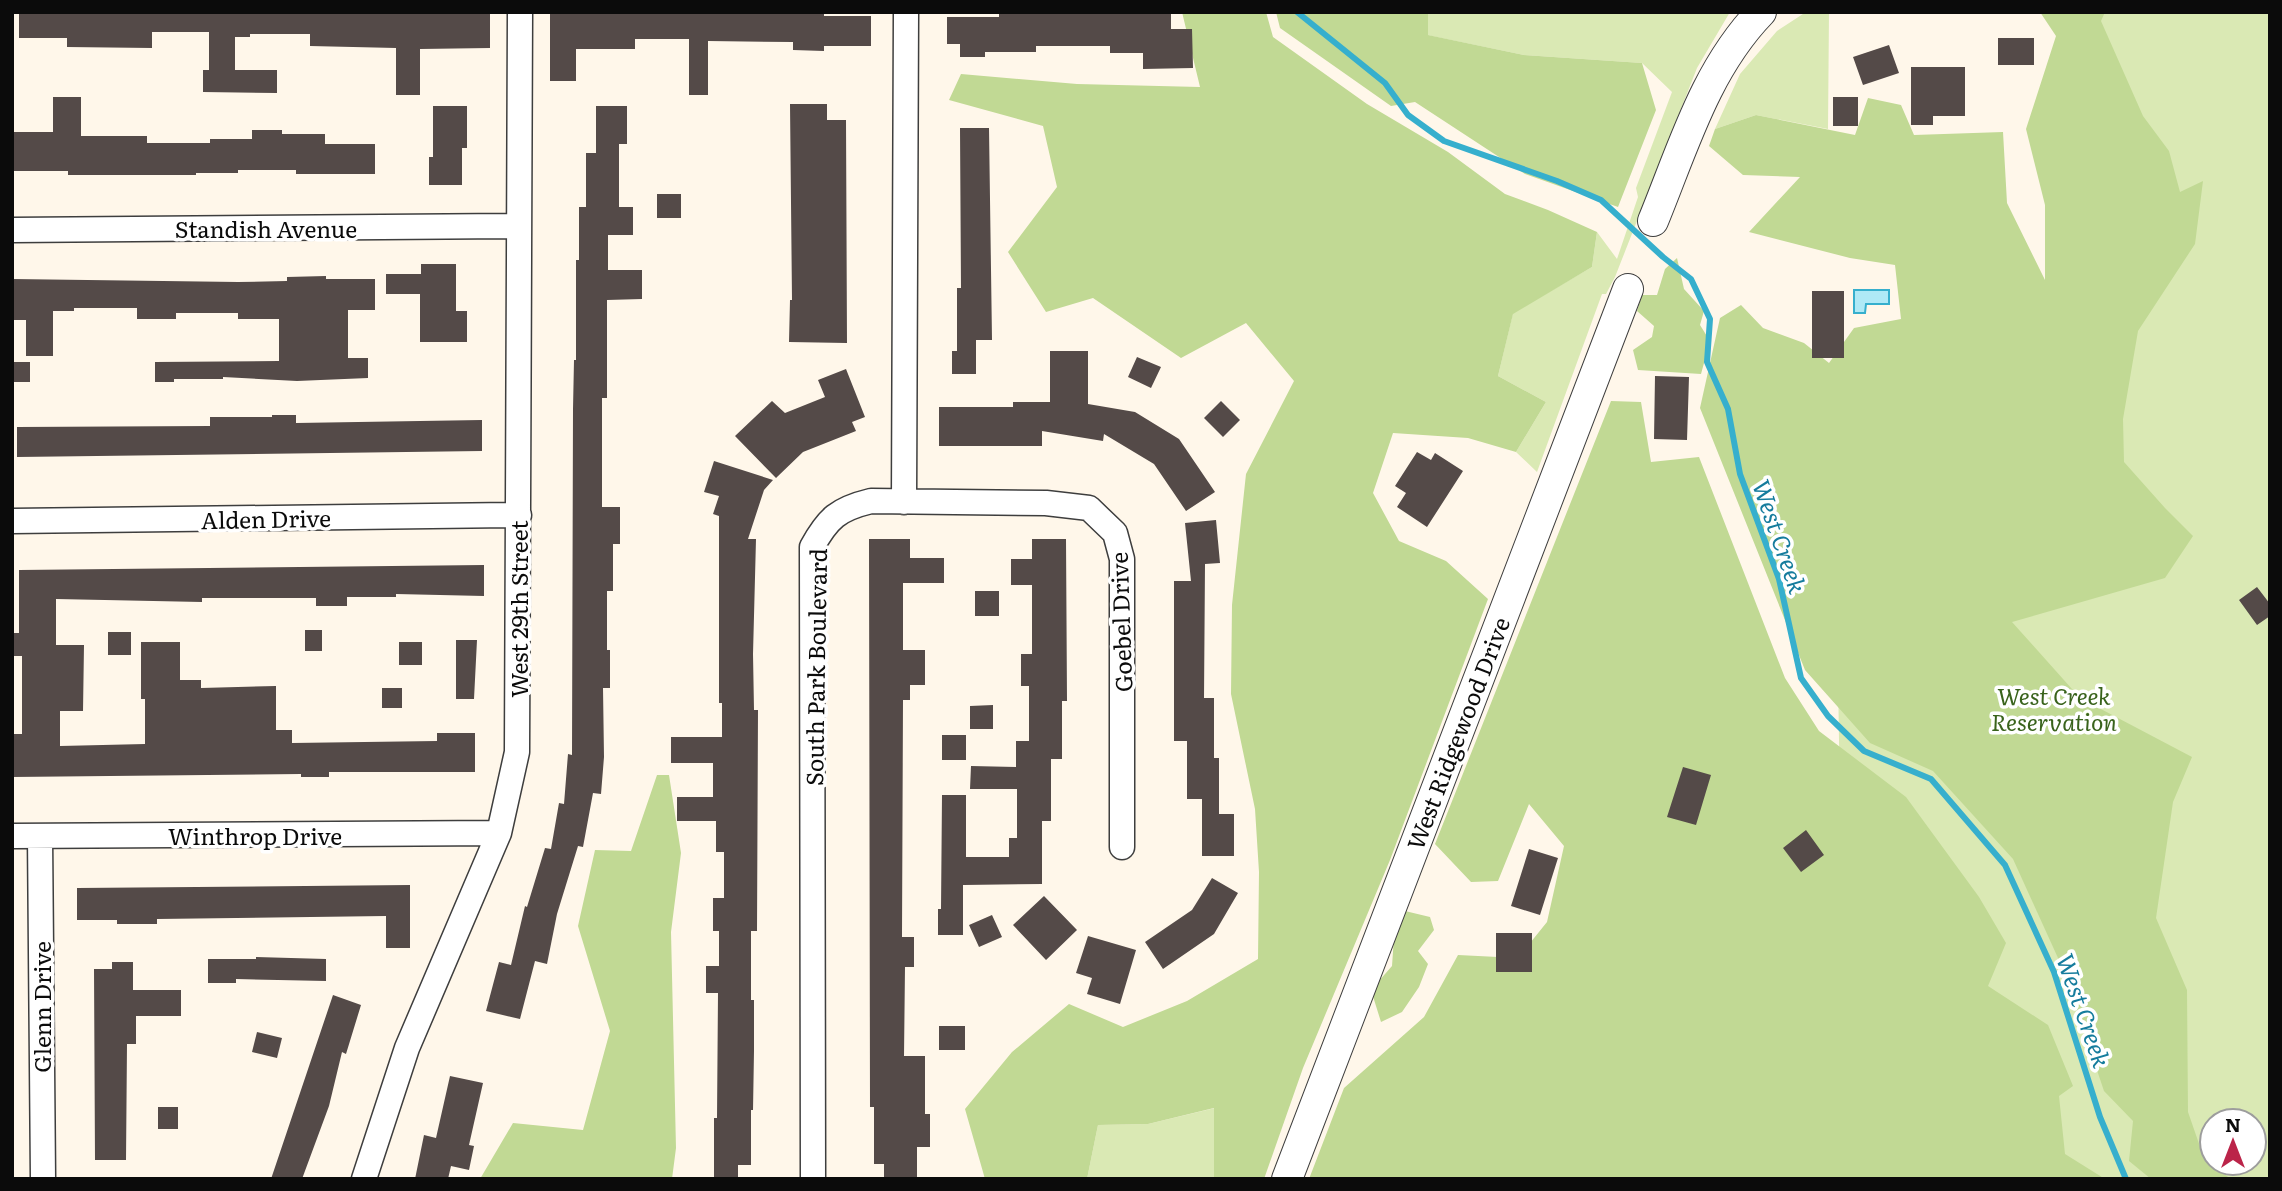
<svg xmlns="http://www.w3.org/2000/svg" width="2282" height="1191" font-family="Literata,serif">
<style>
.green{fill:#dae9b4;fill-rule:evenodd}
.forest{fill:#c1d994}
.water{fill:#afe9f6;stroke:#36afcd;stroke-width:2}
.lines{fill:none;stroke-linecap:round;stroke-linejoin:round}
.stream{stroke:#36afcd;stroke-width:6}
.building{fill:#544a48}
.minor-casing{stroke:#3e3e3e;stroke-width:27}
.tertiary-casing{stroke:#3e3e3e;stroke-width:32}
.minor{stroke:#fff;stroke-width:24}
.tertiary{stroke:#fff;stroke-width:30}
.labels{text-anchor:middle;dominant-baseline:central;stroke-width:7;stroke-linejoin:round;paint-order:stroke}
.street-label{font-size:23px;fill:#0b0b0b;stroke:#fff}
.park-label{font-size:23px;font-style:italic;fill:#39631c;stroke:#fff}
.water-label{font-size:24px;font-style:italic;fill:#157c9d;stroke:#fff}
</style>
<rect width="100%" height="100%" fill="#fff7ea"/>
<path class="green" d="M1428,12H1730L1697,68L1615,277L1606,294H1602L1537,472L1516,452L1546,402L1498,376L1513,313L1592,267L1597,232L1617,259L1638,197L1636,188L1672,92L1642,63L1524,55L1427,35Z
M1806,12H1829L1828,129L1756,115L1715,129L1740,74L1777,31Z
M2093,12H2270V1179H1846L1835,489L2096,493ZM2212,1121H2254V1163H2212Z
M1215,1108L1214,1179H1087L1098,1125L1148,1124Z"/>
<path class="forest" d="M1182,12H1266L1273,37L1367,104L1448,152L1505,194L1548,210L1597,232L1592,267L1513,314L1498,376L1546,402L1516,452L1468,438L1393,433L1373,493L1399,541L1446,561L1488,599L1390,860L1303,1068L1264,1179H1214V1108L1148,1124L1098,1125L1087,1179H985L965,1109L1012,1052L1069,1004L1123,1027L1187,1001L1258,959L1259,872L1255,809L1231,694L1232,605L1246,474L1294,381L1246,323L1181,358L1093,298L1046,312L1008,252L1057,187L1043,126L949,100L961,74L1077,84L1200,87Z
M1276,12H1428V35L1524,55L1642,63L1656,110L1618,207L1525,174L1415,102L1391,106L1280,28Z
M2040,12H2105L2101,21L2143,116L2169,151L2180,192L2203,181L2195,244L2138,331L2123,419L2124,462L2165,508L2193,536L2165,578L2012,622L2080,698L2192,757L2173,802L2156,918L2187,990L2188,1112L2205,1161L2231,1179H2151L2129,1161L2133,1121L2104,1091L2063,969L2013,859L1933,771L1870,743L1805,670L1700,408L1720,318L1741,305L1763,328L1804,343L1829,363L1854,328L1901,319L1895,265L1850,258L1749,232L1800,177L1743,175L1709,146L1715,129L1756,115L1855,135L1868,98L1901,105L1914,135L2003,132L2007,203L2045,280V205L2026,129L2056,36Z
M1677,258L1684,289L1704,311L1700,325L1710,341L1701,374L1638,370L1633,350L1652,337L1654,326L1637,311L1642,295H1657L1665,269Z
M1611,401L1641,402L1651,462L1699,457L1785,678L1819,731L1906,797L1979,897L2006,943L1988,986L2048,1025L2073,1086L2059,1096L2065,1154L2105,1179H1309L1344,1088L1424,1017L1458,955L1518,958L1547,922L1564,846L1529,804L1498,881L1471,882L1435,844Z
M657,775H669L681,853L671,932L676,1148L672,1179H480L513,1123L583,1130L610,1031L578,926L595,850L631,851Z
M1405,911L1430,917L1434,930L1418,951L1428,964L1419,987L1402,1012L1381,1022L1371,990L1392,966L1394,937Z"/>
<path class="water" d="M1854,290H1889V304H1866L1865,313H1854Z"/>
<g class="lines">
<path class="stream" d="M1297,12L1385,83L1408,115L1444,141L1557,181L1601,200L1663,257L1691,279L1710,319L1707,362L1728,409L1740,474L1779,579L1801,678L1828,716L1864,751L1931,779L2005,865L2054,972L2100,1117L2126,1179"/>
</g>
<path class="building" d="M19,12H490V48L420,49V95H396V48L310,46V34H250V37H235V70H277V93L203,92V70H209V32H152V48L67,47V38H19Z
M550,12H824V16H871V46H824V51L793,50V42L708,41V95H689V39H635V49H576V81H550Z
M999,12H1171V29H1192L1193,68L1143,69V53H1110V46H1036V52H985V57H960V44H947V17H999Z
M1998,38H2034V65H1998Z
M1889,45L1899,73L1863,85L1853,57Z
M1911,67H1965V116H1933V125H1911Z
M53,97H81V136H147V143H210V139H252V130H282V134H325V144H375V174H296V170H238V173H196V175H68V171H14V132H53Z
M1833,97H1858V126H1833Z
M790,104H827V120H846L847,343L789,342L790,300H792Z
M433,106H467V148H462V185H429V157H433Z
M596,106H627V144H619V207H633V235H608V270H642V299L607,300V398H602V507H620V544H613V591H607V650H610V688H603L604,757L601,794L593,793L583,847L578,846L557,914L547,964L535,961L520,1019L486,1011L499,962L511,965L525,906L527,907L545,848L551,849L559,803L564,804L568,754L572,755L573,409L574,360H576V260H579V207H586V153H596Z
M960,128H989L992,340H976V374H952V351H957V288H961Z
M657,194H681V218H657Z
M421,264H456V311H467V342H420V294H386V274H421Z
M326,276V279H375V310H348V358H368V378L297,381L223,377V379H174V382H155V362L279,361V319H238V313H176V319H137V308H74V311H53V356H26V320H12V279L238,282L287,281V277Z
M1812,291H1844V358H1812Z
M1050,351H1088V404L1135,412L1179,439L1215,492L1186,511L1154,464L1104,434L1103,441L1042,431V446H939V407H1013V402H1050Z
M1137,357L1161,367L1151,388L1128,377Z
M12,362H30V382H12Z
M846,369L865,417L852,422L856,431L803,452L776,478L735,436L772,401L785,413L825,397L818,380Z
M1655,376L1689,377L1687,440L1654,439Z
M1221,401L1240,420L1223,437L1204,418Z
M272,415H296V423L482,420V451L17,457V427L210,426V417H272Z
M1417,452L1431,460L1435,453L1463,471L1427,527L1397,507L1406,493L1395,486Z
M714,461L773,480L764,490L748,539H756L753,654L754,710H758L757,931H751V1000H754V1051L753,1110H751V1165H738V1179H714V1118H717L718,993H706V966H719V931H713V898H724V852H716V821H677V797H713V763H671V737H722V703H719V516L713,514L719,496L704,492Z
M1216,520L1220,563L1205,564L1204,698H1214V758H1219V814H1234V856H1202V799H1187V741H1174V581H1191L1185,523Z
M869,539H910V558H944V583H903V650H925V685H910V700H903L902,937H914V967H905L904,1056H925V1114H930V1147H917V1179H884V1164H874V1107H870Z
M1032,539H1066L1067,701H1062V759H1051V821H1042V884L963,885V935H938V909H941L942,795H966V857H1009V838H1017V789H970L971,766L1016,767V741H1029V686H1021V654H1032V585H1011V559H1032Z
M484,565V596L396,594V597H347V606H316V598H202V602L56,599V645H84L83,711H60V746L145,744V699H141V642H180V680H201V688L276,686V730H292V743L437,741V733H475V772H329V777H301V774L12,777V734H22V656H14V633H19V570Z
M2257,587L2270,604V616L2257,625L2239,600Z
M975,591H999V616H975Z
M305,630H322V651H305Z
M108,632H131V655H108Z
M456,640H477L474,699H456Z
M399,642H422V665H399Z
M382,688H402V708H382Z
M993,705V729H970V706Z
M942,735H966V760H942Z
M1683,767L1711,775L1696,825L1667,817Z
M1806,830L1824,855L1801,872L1783,848Z
M1529,849L1558,858L1540,915L1511,906Z
M1212,878L1238,893L1214,934L1163,969L1145,942L1192,910Z
M410,885V948H386V916L157,919V924H117V920H77V888Z
M1044,896L1077,930L1046,960L1013,925Z
M992,915L1002,937L979,947L969,925Z
M1496,933H1532V972H1496Z
M1088,936L1136,950L1120,1004L1087,994L1092,978L1076,973Z
M256,957L326,959V981L236,979V983H208V959H256Z
M112,962H133V990H181V1016H136V1044H127L126,1160H95L94,969H112Z
M333,995L361,1005L346,1054L342,1052L329,1106L302,1179H271Z
M939,1026H965V1050H939Z
M257,1032L282,1038L277,1058L252,1052Z
M450,1076L483,1083L469,1145L474,1146L469,1170L451,1166L448,1179H415L424,1135L436,1138Z
M158,1107H178V1129H158Z"/>
<g class="lines">
<defs>
<path id="minor" d="M12,230L519,226
M904,502L906,12
M12,521L519,515
M12,836L499,833
M40,836L43,1179
M364,1179L407,1048L499,833L517,752L520,12
M813,1179L812,547C828,518 838,509 871,501L1046,503L1089,508L1115,533L1122,559V847"/>
<path id="tertiary" d="M1653,221C1683,148 1705,70 1761,12
M1287,1179L1628,289"/>
</defs>
<use href="#minor" class="minor-casing"/>
<use href="#tertiary" class="tertiary-casing"/>
<use href="#minor" class="minor"/>
<use href="#tertiary" class="tertiary"/>
</g>
<g class="labels">
<g class="street-label">
<text x="266" y="228">Standish Avenue</text>
<text transform="translate(266 518) rotate(-1)">Alden Drive</text>
<text transform="translate(518 609) rotate(-90)">West 29th Street</text>
<text transform="translate(1120 622) rotate(-92)">Goebel Drive</text>
<text transform="translate(815 667) rotate(-89)">South Park Boulevard</text>
<text transform="translate(1457 733) rotate(-69)">West Ridgewood Drive</text>
<text x="255" y="835">Winthrop Drive</text>
<text transform="translate(41 1007) rotate(-90)">Glenn Drive</text>
</g>
<g class="park-label">
<text x="2054" y="695">West Creek<tspan x="2054" dy="26">Reservation</tspan></text>
</g>
<g class="water-label">
<text transform="translate(1781 536) rotate(71)">West Creek</text>
<text transform="translate(2085 1010) rotate(71)">West Creek</text>
</g>
</g>
<rect width="2282" height="1191" fill="none" stroke="#0b0b0b" stroke-width="28"/>
<g transform="translate(2233 1142)"><circle r="33" fill="#ffffff" stroke="#9d9d9d" stroke-width="2"/>
<path d="M0-5L12 26L0 18L-12 26Z" fill="#bb2449"/>
<text y="-10" font-size="19" font-weight="bold" text-anchor="middle" fill="#0b0b0b">N</text>
</g>
</svg>
